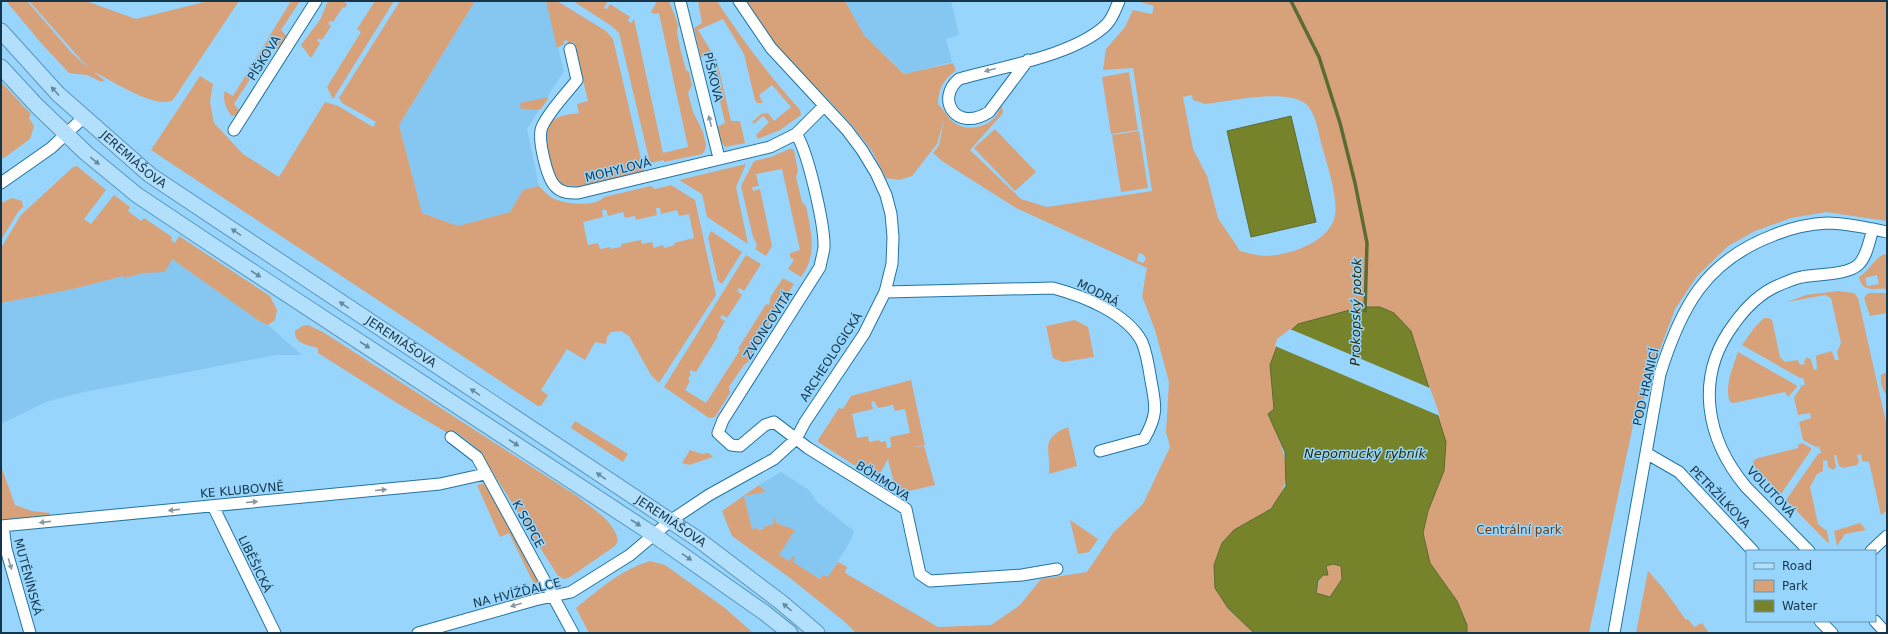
<svg xmlns="http://www.w3.org/2000/svg" width="1888" height="634" font-family="'DejaVu Sans',sans-serif">
<style>
.built{fill:#85c7f1}
.green{fill:#d7a17a;fill-rule:evenodd}
.water{fill:#77832b;stroke:#5a6c34;fill-rule:evenodd}
.pier{fill:#98d5fc}
.lines{fill:none;stroke-linecap:round;stroke-linejoin:round}
.stream{stroke:#5a6c34;stroke-width:3.5}
.minor-casing{stroke:#2175a1;stroke-width:13}
.major-casing{stroke:#5996bc;stroke-width:17}
.minor{stroke:#fff;stroke-width:11}
.major{stroke:#b2dffb;stroke-width:15}
.oneway{fill:#8a9aa4}
.oneway2{fill:#648aa2}
.labels{text-anchor:middle;dominant-baseline:central;stroke-width:3;stroke-linejoin:round;paint-order:stroke}
.street-label{font-size:12px;fill:#15364a;stroke:#98d5fc}
.park-label{font-size:12px;fill:#6d3d15;stroke:#98d5fc}
.water-label{font-size:13px;font-style:italic;fill:#272c07;stroke:#98d5fc}
</style>
<rect width="100%" height="100%" fill="#98d5fc"/>
<path class="built" d="M475,1H546L564,71L527,129L539,186L523,190L510,212L458,226L422,213L399,125Z
M845,1H951L959,35L946,39L952,62L905,74L864,35Z
M172,259L259,321L268,325L302,355H276L79,393L46,402L1,424V303L73,289L123,276L124,278L144,273Z
M781,472L809,490L817,502L854,531L851,540L828,578L823,575L821,579L792,562L793,556L789,561L779,555L794,530L776,523L775,518L774,524L757,530L752,529L744,496L766,492L759,485Z"/>
<path class="green" d="M6,1H27L71,52L89,69L29,1H86L136,19L208,1H239L173,100C156,110 111,80 94,72L104,80L102,82L87,75L69,73L42,44Z
M291,1H300L281,30L287,36L279,49L270,48L234,104L240,111L237,115L232,116C226,110 222,99 225,91L233,96Z
M328,1H343L347,4L345,8L343,7L333,22L330,21L328,24L331,26L322,40L319,38L317,41L320,43L311,58L301,45L320,20Z
M375,1H394L333,99L327,87L361,32L357,29Z
M400,1H475L399,125L422,213L458,226L510,212L523,190L539,186C544,191 550,198 557,200C569,204 595,207 604,197L651,186L655,189L671,185L695,200L716,295L659,383L651,375L629,336L621,331L611,332L607,337L606,344L595,342L585,360L567,349L541,390L548,395L541,406H538L151,150L200,76L213,84L210,102L214,123L243,154L279,177L325,102L338,106L373,127L376,122L342,103L339,98ZM656,208H660L661,214L677,210L679,216L689,214L694,238L674,243L675,245L664,248L663,245L654,248L652,242L642,244L641,240L621,244V247L610,249V247L600,249L598,243L588,245L583,222L603,217L602,210H606L608,216L623,212L625,218L635,216L636,220L657,215Z
M546,1H557L606,31L613,39L644,172L578,187L560,184C551,169 533,132 555,119C561,115 572,114 579,113L577,104L588,101L574,42L568,44L567,40L564,41V44L557,48Z
M573,1H605L607,2L604,8L607,9L610,4L630,17L628,21L631,23L634,19L663,153L688,147L659,13L654,14L651,12L656,3L654,1H669L678,24L677,33L681,52L686,70L689,72L692,85L688,93L693,112L703,132L706,145L705,150L702,154L664,162V160L650,163L619,33L613,27Z
M698,1H717C742,40 769,75 800,110L801,115L780,130L758,139L756,135L769,122L763,116L754,124L752,122L761,114L768,113L774,121L791,107L772,85L759,95L763,103H757L755,100L744,54L723,19L698,30L717,61L731,121H740L745,143L725,147L720,139L717,127L725,123L710,57H701L694,28L702,23Z
M739,1H845L864,35L904,74L953,63L956,70C943,81 939,87 938,104C943,109 947,116 952,121C963,131 983,129 993,119C997,116 999,110 1002,106L1003,113L970,150L1021,199L1047,207L1152,191L1133,68L1103,70L1106,49L1125,27L1133,10L1152,14L1154,6L1137,1H1887V221L1826,212L1791,218L1755,231L1728,246L1697,276L1675,309L1647,384L1641,416H1635L1589,633H1467V625L1457,601L1430,563L1423,533L1428,511L1380,307H1361L1279,341L1276,351L1274,409L1268,414C1282,446 1299,477 1271,508C1264,516 1244,525 1234,530L1228,608L1254,633H856L845,622L790,578L732,536L722,511L759,485L766,492L744,496L752,529L757,528L758,530L763,529V527L774,524L773,519L775,518L776,523L795,530L779,555L789,561L793,556L795,557L793,562L820,579L823,575L828,577L838,562L847,567L845,573L938,627L991,625L1020,605L1041,579L1087,572L1113,533L1143,504L1170,447L1166,432L1169,382L1155,330L1142,296L1147,268L1016,208L942,161L933,153L939,145L944,120L937,144L912,176L899,180L886,178L872,151L852,125L823,94L771,48ZM1192,95L1193,100L1205,104C1230,101 1279,90 1301,101C1316,107 1318,133 1322,146C1327,165 1338,196 1335,215C1331,242 1288,256 1264,256C1256,255 1248,253 1240,251L1218,218L1207,176L1193,149L1183,97ZM1139,253L1144,255L1146,259L1143,263L1137,261Z
M1129,72L1138,130L1111,134L1102,77Z
M1,82L31,114L29,118L34,126L30,139L4,158H1Z
M549,97L541,109C533,111 528,108 521,109L520,103Z
M995,129L1036,172L1015,191L974,148Z
M1139,131L1148,188L1121,192L1112,135Z
M789,149H793L794,151L798,171L796,177L802,202L806,206C811,231 818,255 801,277L788,269L794,260L790,257V253L800,250L782,169L756,174L759,186L752,187L753,191L760,189L772,246L766,256L755,249L757,245L753,237L741,186L754,161L771,157Z
M746,164L736,187L748,244L707,217L702,194L679,180Z
M77,166L106,190L84,219L91,224L114,195L130,207L128,211L141,221L144,218L172,237L171,240L175,243L179,236L270,296L277,310L275,320L268,325L259,321L172,259L165,272L144,273L124,278L123,276L73,289L1,303V248L21,215L73,167Z
M12,198L22,201L23,207L18,212L1,240V203Z
M711,231L742,252L722,284L718,281L708,238Z
M1884,254L1887,255V289C1874,288 1862,293 1859,277C1869,271 1873,260 1884,254ZM1877,275L1879,284L1867,286L1865,278Z
M746,255L761,264L744,291L739,288L737,291L742,295L727,318L722,315L720,318L725,321L717,335L718,336L696,372L691,370L689,373L691,374L688,379L690,381L685,390L706,403L740,350L738,349L766,304L769,305L771,296L783,278L794,284L763,333V339L748,362L744,365L729,387L730,393L715,417L709,418L664,387Z
M1838,291L1854,293L1858,298L1887,427V511L1881,515L1869,462L1862,461L1861,454L1857,455L1859,462L1857,465L1843,468L1839,466L1836,455H1834L1836,467L1833,470L1828,467L1827,460L1823,461V471L1817,474L1810,487L1818,524L1827,531L1829,542L1828,543L1786,500L1818,454L1821,453L1819,446L1816,447L1803,440L1799,422L1811,418L1810,413L1798,415L1794,398L1802,385H1805L1803,378H1800L1742,345L1754,328L1764,318H1769L1772,320L1780,357L1785,362L1798,360L1800,365L1805,364L1804,361L1807,357L1811,360L1814,370L1817,369L1816,356L1818,355L1832,351L1835,360H1839L1837,352L1841,343L1831,298L1825,295L1787,302L1806,295Z
M1868,293H1887V313L1870,316L1864,298Z
M1075,320L1088,327L1094,357L1063,362L1053,358L1046,326Z
M308,325L323,332L577,496C591,508 615,521 618,541L615,546L570,577L564,579L558,576L478,449L455,431L451,435L397,403L318,353V348C308,345 294,344 295,331L302,326Z
M1738,352L1796,385L1797,387L1788,397L1785,392L1734,403L1730,402C1724,387 1733,367 1738,352Z
M1887,372V395C1882,391 1880,381 1881,375Z
M911,380L925,445L909,448L924,446L935,485L901,493L896,490L888,460L889,457L877,479C873,471 864,464 854,465L818,442V440L839,408L843,409L851,396ZM874,401L878,408L893,405L895,411L905,409L910,433L890,437L891,447L887,448L886,441L880,442L879,440L869,442L868,436L857,438L852,414L873,409L871,402Z
M575,421L628,454L623,462L571,428Z
M1068,427L1077,466L1049,474C1051,449 1039,439 1068,427Z
M1802,443L1811,448V450L1781,494L1754,466L1753,461L1758,458L1798,448V445Z
M690,450L702,454L709,453L713,457L689,465L682,463Z
M1,466L15,505L32,511L50,513V518L1,523Z
M487,483L539,579L537,583L534,584L509,533L500,537L477,485Z
M1070,520L1098,539L1089,552L1078,554Z
M1860,523L1866,530L1845,534L1837,546L1834,531Z
M650,561L665,565L725,608L753,633H589L576,608C601,588 619,571 650,561Z
M1333,564L1341,566L1342,579L1330,597L1316,593C1318,583 1322,576 1325,566Z
M1648,571L1663,588L1686,620L1688,619L1694,627L1702,623L1709,633H1636Z"/>
<path class="water" d="M1291,116L1316,222L1251,237L1227,131Z
M1361,307H1380L1394,313L1411,331L1446,442L1444,471L1428,511L1423,533L1430,563L1457,601L1467,625V633H1254L1228,608L1215,588L1214,565L1222,543L1234,530L1271,509L1286,486L1285,452L1268,414L1274,409L1270,365L1279,341L1298,324ZM1333,564L1341,566L1342,579L1330,597L1316,593L1318,581L1323,575H1328L1326,566Z"/>
<path class="pier" d="M1290,329L1430,388L1440,416L1275,346L1277,339Z"/>
<g class="lines">
<path class="stream" d="M1291,1L1319,57L1340,123L1355,183L1367,243L1365,311"/>
<defs>
<path id="minor" d="M680,1L719,158
M570,49L577,80C567,93 549,111 542,127C537,138 547,178 555,186C561,193 569,193 578,193L770,147L796,134L824,106
M1028,60L989,112C956,133 935,99 959,79C1002,67 1075,55 1106,25C1113,18 1115,10 1119,1
M234,130L316,1
M796,134C808,151 825,227 824,248C823,254 821,261 820,267L723,420L718,433L731,445L740,446L765,425L774,422L808,448L906,509L920,574L930,581L1022,575L1057,569
M1,183L51,148L83,118
M885,292L1053,288C1083,296 1127,313 1142,342C1147,354 1149,368 1151,381C1156,406 1158,415 1144,439L1100,451
M451,437L477,457L573,633
M1646,453L1679,472L1753,551
M213,506L275,633
M1,526L440,484L485,474
M3,526L6,549L30,633
M1809,551L1746,487C1706,439 1694,377 1734,324C1746,307 1760,293 1779,285C1787,282 1795,278 1802,277C1817,274 1847,275 1858,265C1867,257 1869,241 1873,229
M1871,551L1887,536
M1820,621L1832,633
M1875,621L1886,633
M418,633L535,600L571,592L630,555L670,521L709,495L774,459L796,439L805,422L864,334L885,292L892,264L893,237L891,214L886,195L876,173L862,150L847,130L771,48L739,1
M1614,633L1660,374C1681,307 1705,261 1774,235C1791,228 1808,224 1827,223C1847,223 1867,228 1887,232"/>
<g id="major">
<path id="s1" d="M1,31L58,94L150,175L699,540L782,603L817,633"/>
<path d="M1,67L37,106L86,153L137,195L212,245L654,535L765,613L790,633"/>
</g>
</defs>
<use href="#minor" class="minor-casing"/>
<use href="#major" class="major-casing"/>
<use href="#minor" class="minor"/>
<use href="#major" class="major"/>
</g>
<defs><path id="oneway-solid" d="M-6-.8H1V-3.2L6.5 0L1 3.2V.8H-6Z"/></defs>
<g class="oneway">
<use href="#oneway-solid" transform="translate(990 70) rotate(165)"/>
<use href="#oneway-solid" transform="translate(710 121) rotate(-103)"/>
<use href="#oneway-solid" transform="translate(381 490) rotate(-5)"/>
<use href="#oneway-solid" transform="translate(252 502) rotate(-5)"/>
<use href="#oneway-solid" transform="translate(174 510) rotate(174)"/>
<use href="#oneway-solid" transform="translate(45 522) rotate(174)"/>
<use href="#oneway-solid" transform="translate(10 564) rotate(74)"/>
<use href="#oneway-solid" transform="translate(516 605) rotate(164)"/>
</g>
<g class="oneway2">
<use href="#oneway-solid" transform="translate(55 91) rotate(-133)"/>
<use href="#oneway-solid" transform="translate(95 161) rotate(39)"/>
<use href="#oneway-solid" transform="translate(236 232) rotate(-146)"/>
<use href="#oneway-solid" transform="translate(256 274) rotate(33)"/>
<use href="#oneway-solid" transform="translate(344 305) rotate(-146)"/>
<use href="#oneway-solid" transform="translate(365 345) rotate(33)"/>
<use href="#oneway-solid" transform="translate(475 392) rotate(-146)"/>
<use href="#oneway-solid" transform="translate(514 443) rotate(33)"/>
<use href="#oneway-solid" transform="translate(601 476) rotate(-146)"/>
<use href="#oneway-solid" transform="translate(636 523) rotate(33)"/>
<use href="#oneway-solid" transform="translate(687 557) rotate(35)"/>
<use href="#oneway-solid" transform="translate(787 607) rotate(-139)"/>
</g>
<g class="labels">
<g class="street-label">
<text transform="translate(264 58) rotate(-58)">PÍŠKOVA</text>
<text transform="translate(713 77) rotate(77)">PÍŠKOVA</text>
<text stroke="none"><textPath href="#s1" startOffset="185">JEREMIÁŠOVA</textPath></text>
<text transform="translate(618 170) rotate(-14)">MOHYLOVÁ</text>
<text transform="translate(1098 293) rotate(27)">MODRÁ</text>
<text transform="translate(768 325) rotate(-57)">ZVONCOVITÁ</text>
<text stroke="none"><textPath href="#s1" startOffset="509">JEREMIÁŠOVA</textPath></text>
<text transform="translate(831 357) rotate(-57)">ARCHEOLOGICKÁ</text>
<text transform="translate(1646 387) rotate(-77)">POD HRANICÍ</text>
<text transform="translate(883 481) rotate(33)">BÖHMOVA</text>
<text transform="translate(242 490) rotate(-5)">KE KLUBOVNĚ</text>
<text transform="translate(1771 492) rotate(47)">VOLUTOVÁ</text>
<text transform="translate(1720 497) rotate(46)">PETRŽÍLKOVA</text>
<text stroke="none"><textPath href="#s1" startOffset="833">JEREMIÁŠOVA</textPath></text>
<text transform="translate(528 524) rotate(61)">K SOPCE</text>
<text transform="translate(255 564) rotate(64)">LIBĚŠICKÁ</text>
<text transform="translate(28 577) rotate(75)">MUTĚNÍNSKÁ</text>
<text transform="translate(517 593) rotate(-14)">NA HVÍŽĎALCE</text>
</g>
<g class="park-label">
<text x="1519" y="530">Centrální park</text>
</g>
<g class="water-label">
<text transform="translate(1356 312) rotate(-89)">Prokopský potok</text>
<text x="1365" y="453">Nepomucký rybník</text>
</g>
</g>
<rect width="1888" height="634" fill="none" stroke="#15364a" stroke-width="4"/>
<rect x="1746" y="550" width="130" height="72" fill="#98d5fc" stroke="#6495b5"/>
<rect x="1754" y="563" width="20" height="6" fill="#b2dffb" stroke="#6495b5"/>
<text x="1782" y="570" font-size="12" fill="#15364a">Road</text>
<rect x="1754" y="580" width="20" height="12" fill="#d7a17a" stroke="#6495b5"/>
<text x="1782" y="590" font-size="12" fill="#15364a">Park</text>
<rect x="1754" y="600" width="20" height="12" fill="#77832b" stroke="#6495b5"/>
<text x="1782" y="610" font-size="12" fill="#15364a">Water</text>
</svg>
